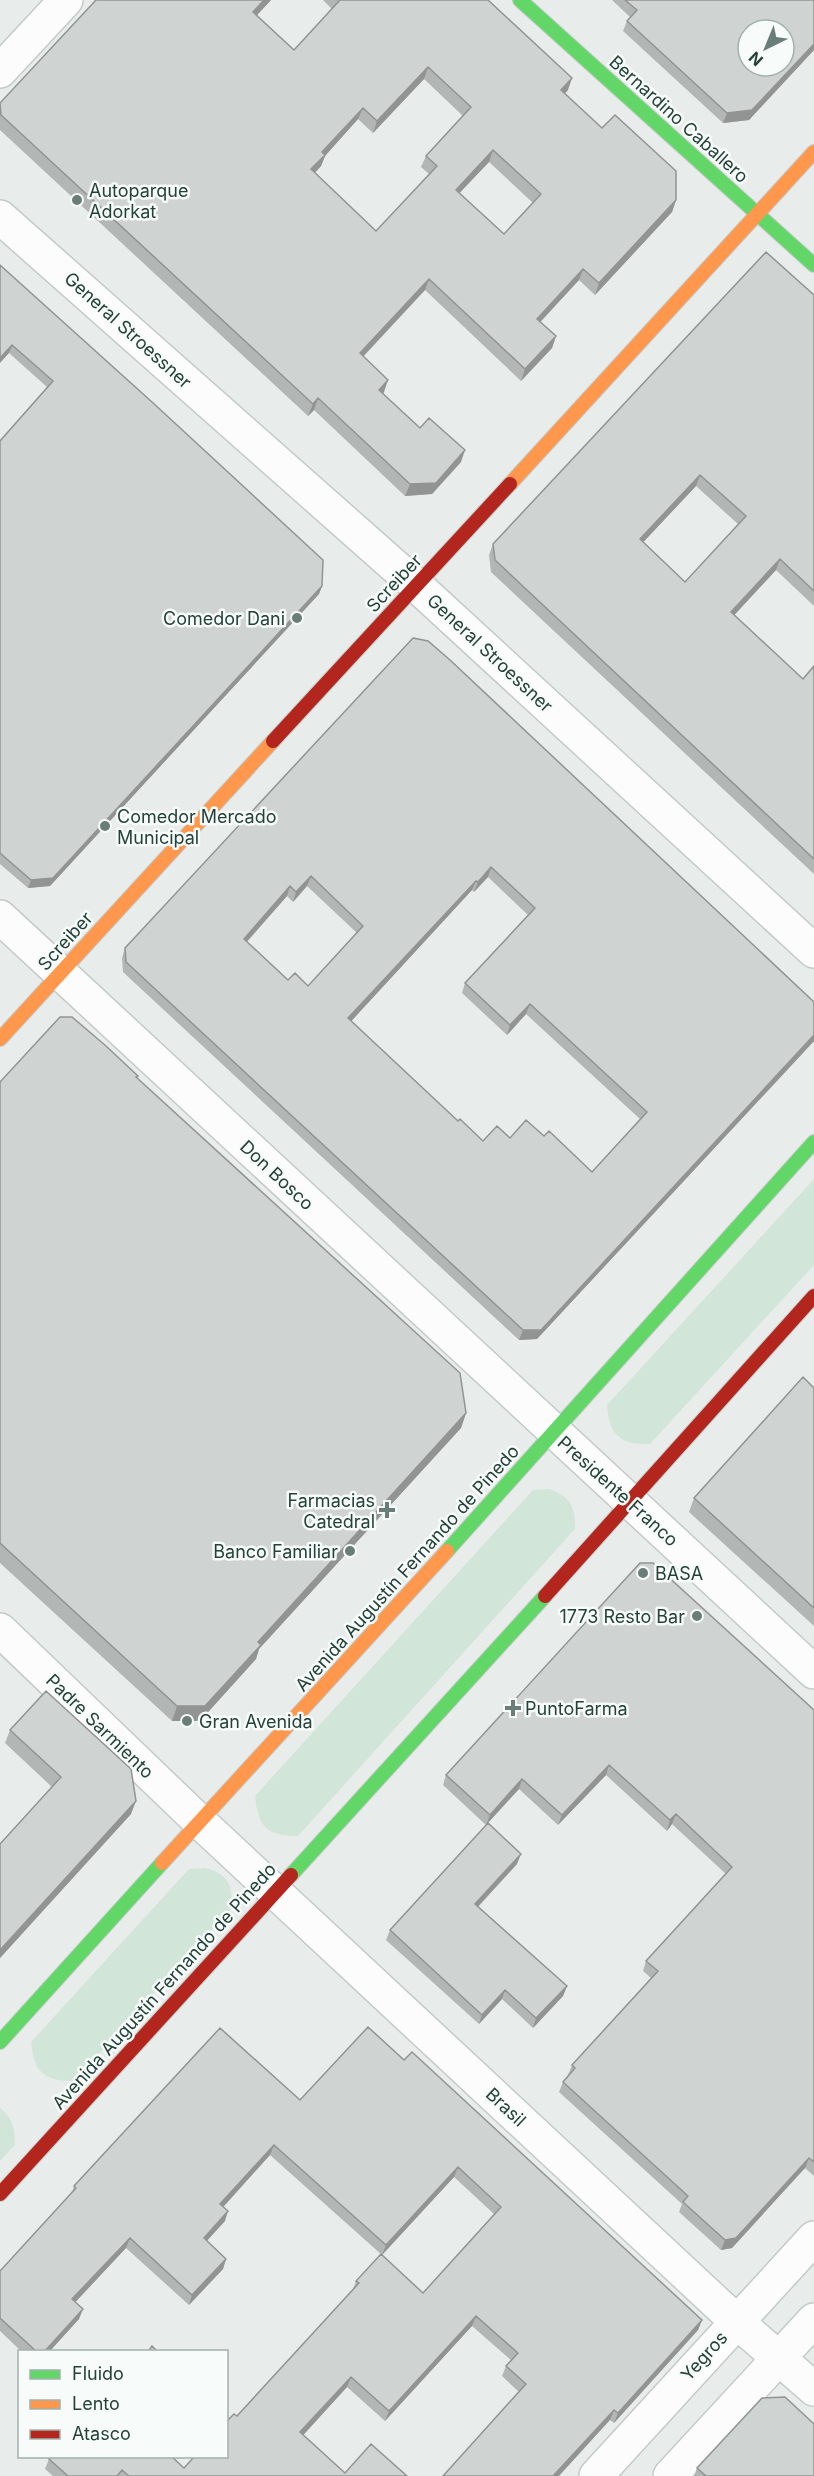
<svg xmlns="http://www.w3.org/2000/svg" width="814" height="2476" font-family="Inter,sans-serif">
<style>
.green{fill:#d1e6d8}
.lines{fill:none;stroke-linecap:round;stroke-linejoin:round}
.street-casing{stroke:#c5cac8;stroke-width:36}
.fast-casing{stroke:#c3cbc8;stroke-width:16}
.slow-casing{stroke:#c3cbc8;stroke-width:16}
.jam-casing{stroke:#c3cbc8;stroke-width:16}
.street{stroke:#fcfcfc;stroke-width:33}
.fast{stroke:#63d668;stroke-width:14}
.slow{stroke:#ff974d;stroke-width:14}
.jam{stroke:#b3261e;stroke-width:14}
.wall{fill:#b2b6b5;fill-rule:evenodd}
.shaded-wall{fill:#919493}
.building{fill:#cfd4d2;stroke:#919493;stroke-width:1.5;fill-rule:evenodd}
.poi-dot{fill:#697e78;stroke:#f7fbf9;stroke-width:2}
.labels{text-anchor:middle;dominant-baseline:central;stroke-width:5;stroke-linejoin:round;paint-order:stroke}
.street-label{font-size:18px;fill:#24423a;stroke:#f7fbf9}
.poi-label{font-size:18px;fill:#24423a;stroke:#f7fbf9;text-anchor:start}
</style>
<rect width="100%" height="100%" fill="#e8edeb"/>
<path class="green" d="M814,1179V1265L650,1444C620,1445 609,1435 607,1405Z
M549,1489C570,1496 576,1507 575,1529L298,1836C267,1836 258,1827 255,1796L533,1490Z
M205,1868C229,1874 232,1885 232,1908L74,2081C43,2081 34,2072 31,2042L189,1869Z
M0,2108C13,2119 15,2128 15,2145L0,2161Z"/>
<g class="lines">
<defs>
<path id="street" d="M0,71L66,0
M0,217L416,585L814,951
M0,917L814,1672
M0,1630L200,1822L736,2321L814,2389
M596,2476L814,2238
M670,2476L814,2320"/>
<path id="fast" d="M520,0L814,265
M447,1551L814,1142
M291,1875L545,1596
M0,2042L162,1863"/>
<path id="slow" d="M510,484L814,152
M0,1039L273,741
M162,1863L447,1551"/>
<path id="jam" d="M273,741L510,484
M545,1596L814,1296
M0,2194L291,1875"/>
</defs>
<use href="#street" class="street-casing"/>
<use href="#fast" class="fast-casing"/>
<use href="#slow" class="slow-casing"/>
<use href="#jam" class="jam-casing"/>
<use href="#street" class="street"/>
<use href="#fast" class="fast"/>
<use href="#slow" class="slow"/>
<use href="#jam" class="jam"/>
</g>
<path class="wall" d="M96,0H271L257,15L294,50L332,9L323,0H488L568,90L565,93L676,200L672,212L595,295L579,280L540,322L556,336L552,348L521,381L425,290L363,357L384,392L383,394L420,428L461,462L432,494L405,496L314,410L308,416L0,130V103ZM424,79L463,116L426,156L421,167L429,174L376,231L315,173L321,166L325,156L358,119L373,133ZM489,162L533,203L504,234L459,193Z
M612,0H814V50L749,120L723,123L623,31L627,21L630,17Z
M0,265L322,586L319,594L50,886L28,888L0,864V441L47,387L9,353Z
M814,295V606L776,570L734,615L803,679L814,666V874L491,572L489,555L493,544ZM696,486L738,524L685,582L643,542Z
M413,638L814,1002V1041L537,1339L519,1340L123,972L122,958L125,948ZM488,877L528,915L465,983L462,993L507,1035L526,1014L640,1119L592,1172L544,1136L510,1138L483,1141L458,1121L351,1021L472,890L474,892ZM307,886L357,933L308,986L288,980L247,942L287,896L293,902Z
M138,1076L137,1078L466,1413L461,1428L259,1649L256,1659L200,1721H172L0,1563V1082Z
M814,1388V1626L689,1512L694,1498Z
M814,1710V2176L805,2168L732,2248L721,2250L679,2212L682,2204L559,2092L563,2082L568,2075L572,2065L651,1978L643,1971L646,1961L726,1874L672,1824L667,1831L606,1775L558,1825L519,1789L486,1825L443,1785L446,1775Z
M10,1730L131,1814L0,1958V1844L52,1787L5,1743Z
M517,1864L478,1907L567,1986L563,1996L533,2028L502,1999L479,2024L386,1940L390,1930Z
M404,2060L702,2320L698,2330L614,2423L610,2420L519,2392L502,2376L506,2366L511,2360L472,2326L385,2421L347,2387L303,2435L345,2473L407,2476H53L45,2469L49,2459L184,2468L237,2416L353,2289L356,2281L423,2293L494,2214L454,2177L382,2255L270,2155L223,2206L225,2221L207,2241L226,2259L223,2269L189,2305L126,2248L75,2302L79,2319L49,2352H22L0,2331V2271L72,2193L74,2186Z
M697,2468L814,2476H694Z"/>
<path class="shaded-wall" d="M264,0H271L249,24L253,12Z
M814,44V50L749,120L723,123L727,113Z
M428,67L424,79L373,133L377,121Z
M572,78L568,90L557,102L561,90Z
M363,108L358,119L325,156L321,166L307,181L311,169L322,152Z
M493,150L489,162L451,202L456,190Z
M676,200L672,212L595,295L599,283Z
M583,269L579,280L532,331L537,319Z
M429,279L425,290L355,365L360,353Z
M556,336L552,348L521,381L525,369Z
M12,345L9,353L0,363V358Z
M388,380L384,392L375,402L379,390Z
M318,398L314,410L308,416L313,404Z
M465,450L461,462L432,494L405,496L410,484Z
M700,475L696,486L636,550L640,539Z
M780,559L776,570L727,623L731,612Z
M322,586L319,594L50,886L28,888L31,880Z
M491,867L488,877L474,892L478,882Z
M311,876L307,886L293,902L296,892Z
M476,881L472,890L345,1028L348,1018Z
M290,886L287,896L240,949L244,939Z
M530,1004L526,1014L507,1035L510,1025Z
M814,1035V1041L537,1339L519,1340L523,1330Z
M466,1413L461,1428L259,1649L256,1659L200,1721H172L177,1706L258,1642Z
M609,1765L606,1775L558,1825L562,1815Z
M522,1779L519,1789L486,1825L490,1815Z
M136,1801L131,1814L0,1958V1950Z
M676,1814L672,1824L667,1831L670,1820Z
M521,1854L517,1864L471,1914L475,1904Z
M567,1986L563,1996L533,2028L536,2018Z
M505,1990L502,1999L479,2024L482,2015Z
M274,2145L270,2155L217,2214L220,2204Z
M809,2158L805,2168L732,2248L721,2250L725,2240Z
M458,2167L454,2177L382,2255L386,2245Z
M228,2211L225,2221L200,2248L204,2238Z
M130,2238L126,2248L69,2309L72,2299Z
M226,2259L223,2269L189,2305L192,2295Z
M83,2309L79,2319L49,2352H44Z
M476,2316L472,2326L385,2421L389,2411Z
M702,2320L698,2330L614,2423L618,2413Z
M351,2377L347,2387L297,2442L300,2432Z
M614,2410L610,2420L559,2476H553Z"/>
<path class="building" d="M96,0H264L253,12L294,50L340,0H488L572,78L561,90L602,128L615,115L676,171V200L599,283L583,269L537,319L556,336L525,369L429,279L360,353L388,380L379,390L420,428L429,418L465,450L436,483L410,484L318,398L313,404L1,115L0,103ZM428,67L471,107L426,156L437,166L376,231L311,169L325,155L322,152L363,108L377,121ZM493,150L541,194L504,234L456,190Z
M625,0H814V44L752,110L727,113L627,21L637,10ZM748,30H784V66H748Z
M766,252L814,295V591L780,559L731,612L803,679L814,666V859L495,560L493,544ZM700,475L746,516L685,582L640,539Z
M0,265L152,402L323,560L322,586L53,878L31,880L0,853V441L53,381L12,345L0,358Z
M413,638L428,641L450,660L814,1002V1035L541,1330H523L126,962L125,948ZM491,867L535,908L465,983L510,1025L530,1004L647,1112L592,1172L549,1131L544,1136L526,1120L510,1138L497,1126L483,1141L460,1119L458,1121L348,1018L476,881L478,882ZM311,876L363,926L308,986L295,973L288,980L244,939L290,886L296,892Z
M60,1017H72L106,1046L138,1076L136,1077L460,1373L466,1413L258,1642L261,1645L205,1706H177L0,1543V1082Z
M803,1377L814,1388V1608L694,1498Z
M640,1563H653L814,1710V2162L809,2158L736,2238L725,2240L683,2202L688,2196L563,2082L575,2068L572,2065L658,1971L646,1961L732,1867L676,1814L670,1820L609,1765L562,1815L522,1779L490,1815L446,1775Z
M46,1691L131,1769L136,1801L0,1950V1844L61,1777L10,1730Z
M488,1823L521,1854L475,1904L567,1986L536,2018L505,1990L482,2015L390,1930Z
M368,2027L404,2060L412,2052L702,2320L618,2413L614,2410L553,2476H443L526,2384L506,2366L518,2353L476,2316L389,2411L351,2377L300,2432L345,2473L371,2444L407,2476H129L122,2470L117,2476H68L49,2459L51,2457H172L184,2468L194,2457H226V2422L234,2414L237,2416L359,2283L356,2281L381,2254L423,2293L501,2207L458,2167L386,2245L274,2145L220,2204L228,2211L204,2238L226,2259L192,2295L130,2238L72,2299L83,2309L44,2352H37L0,2318V2271L76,2188L74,2186L220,2028L300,2100Z
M152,2346L158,2352H148Z
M785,2397L814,2424V2476H704L705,2475L697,2468L762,2398Z"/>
<g class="poi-dot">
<circle cx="77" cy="200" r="6"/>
<circle cx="297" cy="618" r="6"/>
<circle cx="105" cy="826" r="6"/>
<path d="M384 1501h6v6h6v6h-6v6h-6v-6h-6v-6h6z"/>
<circle cx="350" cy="1551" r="6"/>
<circle cx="643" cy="1573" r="6"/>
<circle cx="697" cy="1616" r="6"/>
<path d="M510 1699h6v6h6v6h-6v6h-6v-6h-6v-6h6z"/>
<circle cx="187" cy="1721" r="6"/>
</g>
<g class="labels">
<g class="street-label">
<text transform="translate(679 119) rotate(42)">Bernardino Caballero</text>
<text transform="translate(128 330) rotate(42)">General Stroessner</text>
<text transform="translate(394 583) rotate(-47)">Screiber</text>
<text transform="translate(490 653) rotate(43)">General Stroessner</text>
<text transform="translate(65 941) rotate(-48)">Screiber</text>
<text transform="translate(277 1175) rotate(43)">Don Bosco</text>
<text transform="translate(618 1491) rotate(42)">Presidente Franco</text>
<text transform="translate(407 1568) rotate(-48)">Avenida Augustín Fernando de Pinedo</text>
<text transform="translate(100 1726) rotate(44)">Padre Sarmiento</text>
<text transform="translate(164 1986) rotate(-48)">Avenida Augustín Fernando de Pinedo</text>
<text transform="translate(506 2107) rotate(43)">Brasil</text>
<text transform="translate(704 2356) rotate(-48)">Yegros</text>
</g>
<g class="poi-label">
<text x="89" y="190">Autoparque<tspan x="89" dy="21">Adorkat</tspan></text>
<text x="285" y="618" text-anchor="end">Comedor Dani</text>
<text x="117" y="816">Comedor Mercado<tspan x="117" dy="21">Municipal</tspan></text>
<text x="375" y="1500" text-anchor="end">Farmacias<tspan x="375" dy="21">Catedral</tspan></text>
<text x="338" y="1551" text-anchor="end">Banco Familiar</text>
<text x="655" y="1573">BASA</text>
<text x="685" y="1616" text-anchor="end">1773 Resto Bar</text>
<text x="525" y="1708">PuntoFarma</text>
<text x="199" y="1721">Gran Avenida</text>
</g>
</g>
<rect x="18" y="2350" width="210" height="108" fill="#f7fbf9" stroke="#a3b1ad" stroke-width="1.5"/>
<rect x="30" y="2370" width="30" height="9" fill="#63d668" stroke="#a3b1ad" stroke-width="1.5"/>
<text x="72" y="2380" font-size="18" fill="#24423a">Fluido</text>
<rect x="30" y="2400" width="30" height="9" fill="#ff974d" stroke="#a3b1ad" stroke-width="1.5"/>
<text x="72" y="2410" font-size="18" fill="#24423a">Lento</text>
<rect x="30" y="2430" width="30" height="9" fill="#b3261e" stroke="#a3b1ad" stroke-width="1.5"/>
<text x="72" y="2440" font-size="18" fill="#24423a">Atasco</text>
<g transform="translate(766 48) rotate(223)"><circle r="28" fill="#f7fbf9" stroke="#a3b1ad" stroke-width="1.5"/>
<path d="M0-4.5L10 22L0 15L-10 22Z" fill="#697e78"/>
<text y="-9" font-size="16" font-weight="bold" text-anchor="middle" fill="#24423a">N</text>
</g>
</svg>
